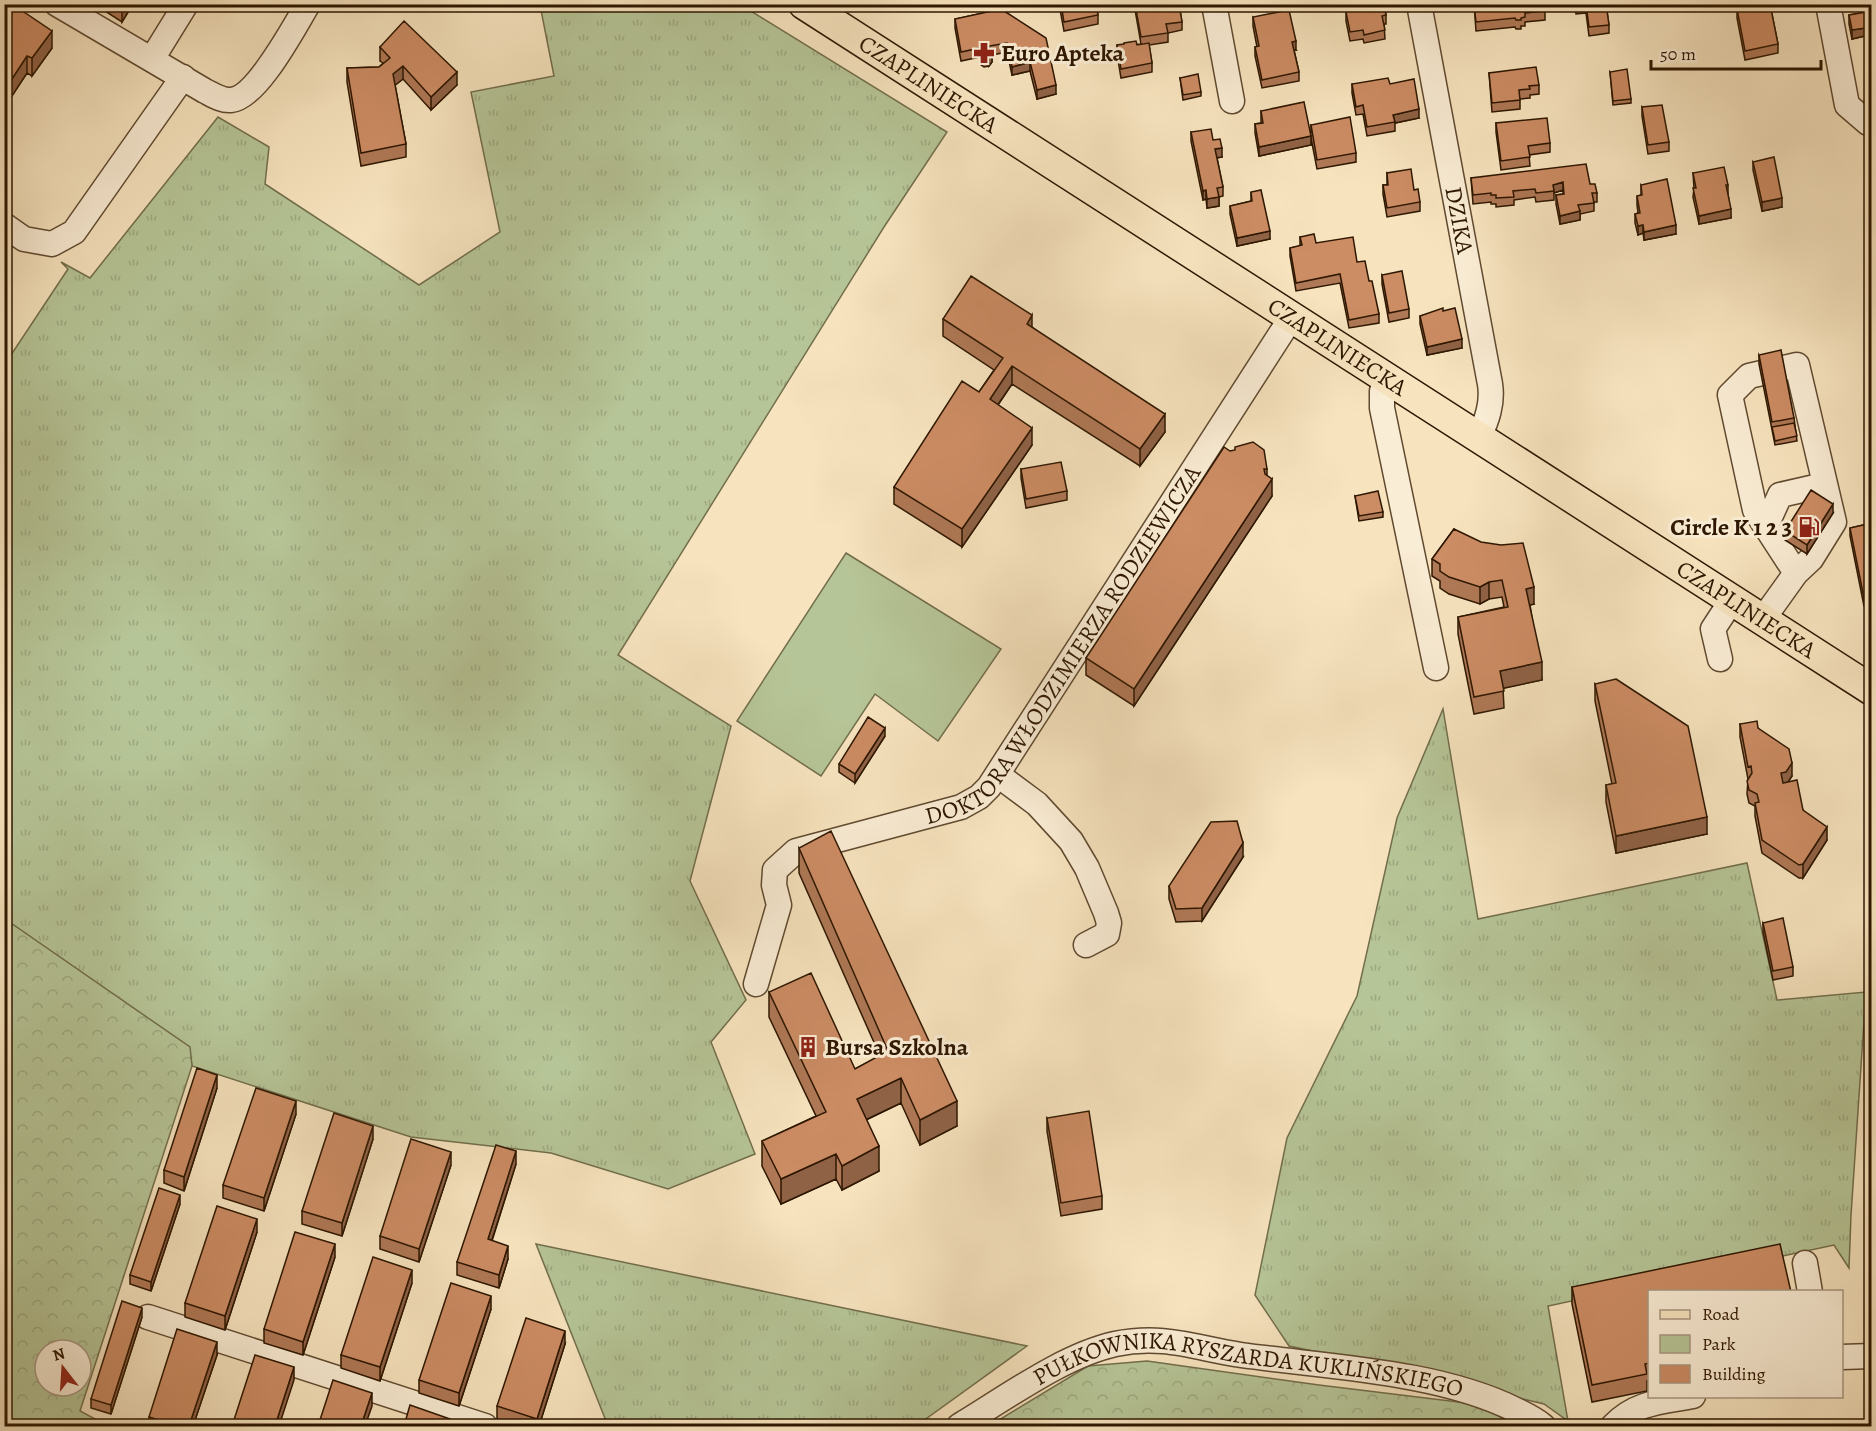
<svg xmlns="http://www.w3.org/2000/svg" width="1876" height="1431" font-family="Alegreya,serif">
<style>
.grass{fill:url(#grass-tufts);stroke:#726e4c;stroke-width:1.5}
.forest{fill:url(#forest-crowns);stroke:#726e4c;stroke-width:1.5;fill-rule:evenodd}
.park{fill:#b6c597;stroke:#726e4c;stroke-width:1.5}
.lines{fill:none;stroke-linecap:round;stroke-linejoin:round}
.minor-casing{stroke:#604a30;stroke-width:27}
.major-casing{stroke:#2e1700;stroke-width:33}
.minor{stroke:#faedd5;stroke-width:24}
.major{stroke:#f7e4bf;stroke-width:30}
.wall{fill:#af7856;stroke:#2e1700;stroke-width:1.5}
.shaded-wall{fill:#8f6246;stroke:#2e1700;stroke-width:1.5}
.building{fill:#cc8c64;stroke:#2e1700;stroke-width:1.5}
.labels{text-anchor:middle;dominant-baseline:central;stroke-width:6;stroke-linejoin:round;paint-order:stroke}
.poi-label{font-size:24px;font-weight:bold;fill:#2e1700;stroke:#faedd5;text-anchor:start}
.street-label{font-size:24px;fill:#2e1700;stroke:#faedd5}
</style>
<defs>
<pattern id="grass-tufts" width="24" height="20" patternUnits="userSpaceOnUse" patternTransform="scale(1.5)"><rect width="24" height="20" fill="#b6c597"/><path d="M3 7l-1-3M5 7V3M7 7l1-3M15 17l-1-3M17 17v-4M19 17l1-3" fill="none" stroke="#9da880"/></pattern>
<pattern id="forest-crowns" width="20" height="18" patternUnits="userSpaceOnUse" patternTransform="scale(1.5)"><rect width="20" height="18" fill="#b6c597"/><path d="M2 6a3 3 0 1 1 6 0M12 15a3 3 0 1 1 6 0" fill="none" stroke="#9da880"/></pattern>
</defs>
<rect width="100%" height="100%" fill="#f7e4bf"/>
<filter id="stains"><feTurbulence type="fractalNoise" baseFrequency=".00333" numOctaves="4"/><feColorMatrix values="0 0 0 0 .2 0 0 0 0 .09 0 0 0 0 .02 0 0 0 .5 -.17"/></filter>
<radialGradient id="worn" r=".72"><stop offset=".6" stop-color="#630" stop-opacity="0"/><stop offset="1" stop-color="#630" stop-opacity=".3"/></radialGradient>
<path class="grass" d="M540,5H741L947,132L884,227L618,655L731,726L690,881L746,1000L711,1042L755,1154L668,1189L551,1153L411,1137L192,1066L189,1047L5,919V364L68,269L61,262L90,278L218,117L269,147L265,184L419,285L500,232L471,92L554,76Z
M1443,709L1478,919L1747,863L1777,1000L1866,992L1851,1215L1849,1268L1834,1245L1548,1306L1568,1421L1544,1404L1403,1370L1289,1346L1255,1295L1287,1138L1357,996L1397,818Z
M536,1244L1027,1346L916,1426H608Z"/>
<path class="forest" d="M5,919L190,1047L192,1066L80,1411L108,1426H5ZM45,1350H81V1386H45Z
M1147,1361L1319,1385L1483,1405L1513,1426H989L1088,1366Z"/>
<path class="park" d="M846,553L1001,649L938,741L875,694L821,776L737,721Z"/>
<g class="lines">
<defs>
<g id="minor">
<path d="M57,4L205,91C213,95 222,101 231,100C257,98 294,27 308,4"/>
<path d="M1214,4L1232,101"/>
<path id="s1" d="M1419,4L1490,384C1493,403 1487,420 1479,437"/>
<path d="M1828,4L1847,105L1868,123L1872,124"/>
<path d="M152,59L186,4"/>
<path d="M4,225L24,239L52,244L74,232L183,77"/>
<path d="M1388,379L1382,391V408L1436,668"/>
<path d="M1766,526L1780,495L1824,485"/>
<path d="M1763,619L1796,573L1811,559L1834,522L1797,365L1749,376L1730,395L1755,510L1796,573"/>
<path d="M1720,659L1713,629L1732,600"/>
<path d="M998,775L1037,804L1071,841L1087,868L1106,913L1109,923L1107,934L1086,945"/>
<path id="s2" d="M756,984L779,905L774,885L775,870L796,851L961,807L979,797L989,787L1291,318"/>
<path d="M1805,1263L1810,1292"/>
<path d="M148,1317L485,1426"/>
<path d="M1842,1357L1872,1356"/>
<path id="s3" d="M959,1426C1006,1398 1062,1356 1115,1344C1164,1334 1195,1348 1241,1355C1328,1367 1438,1371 1516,1410C1526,1415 1535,1419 1543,1426"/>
<path d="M1613,1426C1636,1402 1661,1402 1693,1396"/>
</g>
<g id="major">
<path id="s4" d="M804,4L1872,690"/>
</g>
</defs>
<use href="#minor" class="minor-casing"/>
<use href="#major" class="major-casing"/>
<use href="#minor" class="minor"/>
<use href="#major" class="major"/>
</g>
<path class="wall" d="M4,4L52,48L32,76L27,73L4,108Z
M94,4H133L122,22Z
M1059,4H1096L1098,15V24L1064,31Z
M1134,4H1179L1182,22V30L1168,33V42L1149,45L1152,63V72L1121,78L1117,54V45L1141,44Z
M1348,4H1384L1386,15V24H1384L1385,39L1364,43L1363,39L1350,41L1346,21V12L1349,11Z
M1474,4L1545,11V20L1525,22V26H1521V29H1516L1515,27L1476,31Z
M1575,4H1606L1609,25V33L1589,36L1586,13L1576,14Z
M1746,4H1770L1778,44V53L1745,60L1737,18V9L1746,7Z
M1001,9L1056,94L1037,99L1030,71L1012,75L1007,52L992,55V62L989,66L984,67L980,64V57L961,61L955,28V19Z
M1872,11V55L1869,56L1865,36L1852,39L1849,24V15Z
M1253,17L1296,50H1294L1299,72V81L1262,88L1255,56V47H1257L1253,26Z
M380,47L457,85L431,110L403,79L395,85L406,144V157L361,166L347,82V68L379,67L383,63L380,61Z
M1610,72L1631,99V103L1613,105Z
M1489,73L1539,85V94L1530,95V98L1520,99V109L1492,112Z
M1180,78L1201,92V96L1183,100Z
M1352,84H1390L1419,118L1395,123V131L1367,136L1363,114L1356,115L1352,93Z
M1642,107L1669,142V151L1648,154L1642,116Z
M1261,111L1311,132V125L1356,153V162L1317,169L1311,138V145L1259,156L1255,133V124L1261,123Z
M1496,123L1550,143V152L1529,155L1530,166L1501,170L1496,132Z
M1191,132L1213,140L1222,157L1217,158L1223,187V196L1219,197V206L1207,208L1206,199L1203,200L1191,141Z
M1753,162L1782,207L1762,211L1753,170Z
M1387,173L1420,202V211L1387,217L1383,194V185H1387Z
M1693,173L1728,185V193L1731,218L1699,224L1693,197L1694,188Z
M1471,178L1590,184L1597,193V202H1594V211L1580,214V220L1560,224L1556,204V195L1563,194V190L1554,193V200L1536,202L1535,197L1514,200V205L1496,207V204H1491V202L1473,204Z
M1641,185L1676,234L1644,240L1643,233L1638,235L1635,223V214L1638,213L1637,205V196L1641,195Z
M1251,192L1270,239L1237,246L1230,214V206L1251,201Z
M1300,237L1316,243L1357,262L1369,281L1379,314V323L1349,328L1340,283L1296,291L1290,256V248L1300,246Z
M1382,275L1409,309V318L1389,322L1382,284Z
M1443,311L1462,348L1427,355L1420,324V316Z
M943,319L1032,327L1165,432L1140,466L1012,384L998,405L1032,445L962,547L894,504V487L979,392L994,370L943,336Z
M1759,355L1794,418L1797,441L1775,445L1759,364Z
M1230,451L1267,469V476L1272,496L1134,706L1086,675V658Z
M1021,469L1067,491V500L1026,508L1021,478Z
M1355,496L1383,512V517L1359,521Z
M1833,513L1807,554L1785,540V531Z
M1872,523L1864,606L1850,536V528Z
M1454,529L1534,604L1530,605L1542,680L1503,688L1504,708L1474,714L1458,634V617L1504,607L1502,597L1489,599L1480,604L1449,594L1440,588V581L1432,576V559Z
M1595,684L1707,834L1616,853L1606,802V785L1612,784L1595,701Z
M1740,724L1758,728L1792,776L1788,782L1803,810L1827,840L1803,878H1799L1762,853L1755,816V806L1749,803L1747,794L1748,779L1740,737Z
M885,736L855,783L839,772V764Z
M799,848L957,1126L920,1145L901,1103L866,1120L879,1171L842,1190L836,1179L781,1204L762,1166V1141L816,1116L769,1017V992L855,1069L880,1056L799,873Z
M1243,857L1202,921L1176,922L1169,899V886Z
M1763,923L1793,967V976L1773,980L1763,932Z
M217,1088L184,1191L164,1183V1170Z
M296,1114L264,1211L223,1198V1185Z
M1047,1118L1102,1196V1209L1061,1216L1047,1131Z
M373,1139L342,1236L302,1224V1211Z
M516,1164L492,1241L508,1259L499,1288L457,1275V1262Z
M451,1165L419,1262L380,1249V1236Z
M180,1204L151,1291L130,1284V1275Z
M257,1232L225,1330L185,1317V1303Z
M335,1257L303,1355L264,1343V1329Z
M412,1283L380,1381L341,1368V1355Z
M1572,1287L1650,1292V1380L1647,1381V1391L1592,1402L1572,1304Z
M491,1309L459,1406L419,1393V1380Z
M142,1317L111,1414L91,1408V1399Z
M565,1344L539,1426H521L497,1419V1406Z
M217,1355L193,1426H149V1417Z"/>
<path class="shaded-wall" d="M122,4H133L122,22Z
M1865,28V36L1852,39V30Z
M52,31V48L32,76V58Z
M1296,41V50L1292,51V42Z
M992,53V62L989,66V57Z
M27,56V73L4,108V91Z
M1030,62V71L1012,75V67Z
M403,66V79L393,87V74Z
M457,72V85L431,110V97Z
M1056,85V94L1037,99V90Z
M1419,109V118L1395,123L1393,115Z
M1311,136V145L1259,156V147Z
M1222,148V157L1215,158V149Z
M1563,182V190L1554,193L1553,185Z
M1206,190V199L1203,200V191Z
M1219,197V206L1207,208V199Z
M1782,198V207L1762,211V202Z
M1731,209V218L1699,224V216Z
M1580,211V220L1560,224V216Z
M1643,225V233L1638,235V226Z
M1676,225V234L1644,240V232Z
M1270,231V239L1237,246V238Z
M1032,315V332L1027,324Z
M1462,339V348L1427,355V347Z
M1012,366V384L990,416V399Z
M1165,414V432L1140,466V449Z
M1032,428V445L962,547V529Z
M1272,479V496L1134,706V689Z
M1833,504V513L1807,554V545Z
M1489,582V599L1480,604V587Z
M1534,587V604L1526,606V589Z
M1872,596V605L1864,606V598Z
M1542,662V680L1500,689V671Z
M885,728V736L855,783V774Z
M1792,763V776L1786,785L1781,787V773Z
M1707,817V834L1616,853V836Z
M1827,827V840L1803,878V864Z
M1243,843V857L1202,921V908Z
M217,1075V1088L184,1191V1177Z
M901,1078V1103L857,1124V1099Z
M296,1101V1114L264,1211V1198Z
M957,1101V1126L920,1145V1120Z
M373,1126V1139L342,1236V1223Z
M879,1146V1171L842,1190V1166Z
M516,1151V1164L488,1252V1239Z
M451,1152V1165L419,1262V1249Z
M836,1154V1179L781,1204V1179Z
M180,1195V1204L151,1291V1282Z
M257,1219V1232L225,1330V1316Z
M335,1244V1257L303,1355V1342Z
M508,1246V1259L499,1288V1275Z
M412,1270V1283L380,1381V1367Z
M491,1296V1309L459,1406V1393Z
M142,1308V1317L111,1414V1405Z
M565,1331V1344L539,1426H537V1419Z
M217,1342V1355L193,1426H189Z
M294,1367V1380L279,1426H275Z
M372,1393V1406L365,1426H361Z"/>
<path class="building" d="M4,4H12L52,31L32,58L27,56L4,91Z
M1061,4H1096L1098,15L1064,22Z
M1135,4H1179L1182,22L1166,24L1168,33L1141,37Z
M1349,4H1384L1386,15L1382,16L1385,30L1364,35L1363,30L1350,32L1346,12L1351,11Z
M1474,4H1545V11L1525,13V17L1521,18V20H1516L1515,18L1476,22Z
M1586,4H1606L1609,25L1589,27Z
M1747,4H1770L1778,44L1745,51L1737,9L1747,7Z
M1001,9L1046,38L1056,85L1037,90L1030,62L1012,67L1007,43L989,46L992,53L989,57L984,58L980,55V48L961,52L955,19Z
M1289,10L1296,41L1292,42L1299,72L1262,80L1255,47L1259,46L1253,17Z
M1872,11V46L1869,47L1865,28L1852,30L1849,15Z
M404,21L457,72L431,97L403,66L393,74L406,144L361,153L347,68L379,67L390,58L380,47Z
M1136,41L1137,45L1149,43L1152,63L1121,69L1117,45L1124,44V43Z
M1536,67L1539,85L1529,86L1530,89L1519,90L1520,100L1492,103L1489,73Z
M1627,69L1631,99L1613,101L1610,72Z
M1198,74L1201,92L1183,95L1180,78Z
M1388,78L1390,84L1414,79L1419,109L1393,115L1395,122L1367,127L1363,105L1356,107L1352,84Z
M1304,102L1311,136L1259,147L1255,124L1263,123L1261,111Z
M1662,105L1669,142L1648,145L1642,107Z
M1350,117L1356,153L1317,160L1311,125Z
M1547,118L1550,143L1528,146L1530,157L1501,161L1496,123Z
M1211,129L1213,140L1220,139L1222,148L1215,149L1223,187L1217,188L1219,197L1207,199L1206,190L1203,191L1191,132Z
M1774,157L1782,198L1762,202L1753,162Z
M1586,164L1590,184H1595L1597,193H1592L1594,203L1578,205L1580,211L1560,216L1556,195L1564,194L1563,182L1553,185L1554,191L1536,193L1535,189L1513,191L1514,197L1496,198V195H1491V193L1473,195L1471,178Z
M1724,167L1728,185H1726L1731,209L1699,216L1693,188H1696L1693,173Z
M1411,169L1414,190L1418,189L1420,202L1387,208L1383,185H1388L1387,173Z
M1667,179L1676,225L1644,232L1643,225L1638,226L1635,214L1640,213L1637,196L1642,195L1641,185Z
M1261,190L1270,231L1237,238L1230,206L1252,201L1251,192Z
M1314,234L1316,243L1353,237L1357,262L1365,261L1369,281H1372L1379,314L1349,320L1340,274L1296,283L1290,248L1302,245L1300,237Z
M1402,271L1409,309L1389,313L1382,275Z
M971,276L1032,315L1027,324L1165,414L1140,449L1012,366L990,399L1032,428L962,529L894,487L962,381L979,392L1003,358L943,319Z
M1443,308V311L1455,308L1462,339L1427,347L1420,316Z
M1781,350L1794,418L1772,422L1759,355Z
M1794,423L1797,436L1775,441L1772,427Z
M1253,442L1264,450L1267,469H1264L1265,474L1272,479L1134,689L1086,658L1224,447L1230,451L1235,450V447Z
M1061,462L1067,491L1026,499L1021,469Z
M1811,490L1833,504L1807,545L1785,531Z
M1378,491L1383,512L1359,516L1355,496Z
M1872,523V596L1864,598L1850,528Z
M1454,529L1481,542L1501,545L1523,543L1534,587L1526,589L1542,662L1500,671L1504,691L1474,697L1458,617L1508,607L1502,580L1489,582L1480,587L1449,577L1440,571V564L1432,559Z
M1616,679L1688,726L1707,817L1616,836L1606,785L1616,783L1595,684Z
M868,717L885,728L855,774L839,764Z
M1757,721L1758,728L1789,749L1792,763L1786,772L1781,773L1783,783L1797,780L1803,810L1827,827L1803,864L1799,865L1762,840L1755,803L1759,802L1757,794L1749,790L1747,781L1752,773L1751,766L1748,767L1740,724Z
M1237,821L1243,843L1202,908L1176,909L1169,886L1211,822Z
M831,831L957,1101L920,1120L901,1078L857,1099L879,1146L842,1166L836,1154L781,1179L762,1141L826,1112L769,992L811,973L855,1069L888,1051L799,848Z
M1783,918L1793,967L1773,971L1763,923Z
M197,1068L217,1075L184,1177L164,1170Z
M256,1088L296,1101L264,1198L223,1185Z
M1089,1111L1102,1196L1061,1203L1047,1118Z
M334,1113L373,1126L342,1223L302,1211Z
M411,1139L451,1152L419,1249L380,1236Z
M496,1145L516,1151L488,1239L508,1246L499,1275L457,1262Z
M159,1188L180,1195L151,1282L130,1275Z
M217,1206L257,1219L225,1316L185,1303Z
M295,1232L335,1244L303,1342L264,1329Z
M1780,1244L1791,1292H1650V1363L1645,1364L1647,1374L1592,1385L1572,1287Z
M373,1257L412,1270L380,1367L341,1355Z
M451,1283L491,1296L459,1393L419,1380Z
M122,1301L142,1308L111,1405L91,1399Z
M526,1318L565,1331L537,1419L497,1406Z
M177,1329L217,1342L189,1426H179L149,1417Z
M255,1355L294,1367L275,1426H232Z
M333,1380L372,1393L361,1426H318Z
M410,1405L450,1419L448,1426H404Z"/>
<defs>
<symbol id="pharmacy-bare" viewBox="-9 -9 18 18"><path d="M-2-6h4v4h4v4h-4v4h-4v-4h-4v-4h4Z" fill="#8f2418" stroke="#faedd5" stroke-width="2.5" paint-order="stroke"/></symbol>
<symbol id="fuel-bare" viewBox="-9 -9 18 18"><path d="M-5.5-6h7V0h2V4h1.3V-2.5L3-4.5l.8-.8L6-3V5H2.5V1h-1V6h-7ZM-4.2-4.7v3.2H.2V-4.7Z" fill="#8f2418" stroke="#faedd5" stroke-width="2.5" paint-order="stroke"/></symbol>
<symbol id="building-bare" viewBox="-9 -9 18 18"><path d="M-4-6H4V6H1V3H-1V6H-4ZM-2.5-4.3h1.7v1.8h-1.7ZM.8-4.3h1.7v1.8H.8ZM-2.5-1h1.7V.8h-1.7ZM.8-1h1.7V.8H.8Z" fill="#8f2418" stroke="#faedd5" stroke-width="2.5" paint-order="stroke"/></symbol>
</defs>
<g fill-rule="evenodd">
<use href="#pharmacy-bare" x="969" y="38" width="30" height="30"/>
<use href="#fuel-bare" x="1794" y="512" width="30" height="30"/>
<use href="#building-bare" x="793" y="1032" width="30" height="30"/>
</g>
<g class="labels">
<g class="poi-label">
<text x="1001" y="53">Euro Apteka</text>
<text x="1792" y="527" text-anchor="end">Circle K 1 2 3</text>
<text x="825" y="1047">Bursa Szkolna</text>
</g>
<g class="street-label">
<text stroke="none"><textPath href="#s4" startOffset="148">CZAPLINIECKA</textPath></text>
<text stroke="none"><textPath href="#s1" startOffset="220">DZIKA</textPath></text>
<text stroke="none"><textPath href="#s4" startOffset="634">CZAPLINIECKA</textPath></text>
<text stroke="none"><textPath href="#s4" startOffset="1120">CZAPLINIECKA</textPath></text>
<text stroke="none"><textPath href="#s2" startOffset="506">DOKTORA WŁODZIMIERZA RODZIEWICZA</textPath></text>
<text stroke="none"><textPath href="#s3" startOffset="309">PUŁKOWNIKA RYSZARDA KUKLIŃSKIEGO</textPath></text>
</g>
</g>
<rect width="1876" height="1431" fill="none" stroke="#f7e4bf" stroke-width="24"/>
<rect x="6" y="6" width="1864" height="1419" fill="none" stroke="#2e1700" stroke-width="3"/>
<rect x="12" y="12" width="1852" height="1407" fill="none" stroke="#2e1700" stroke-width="1.5"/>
<rect x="1648" y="1290" width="195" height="108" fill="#faedd5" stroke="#a89780" stroke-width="1.5"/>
<rect x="1660" y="1310" width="30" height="9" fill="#f7e4bf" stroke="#a89780" stroke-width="1.5"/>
<text x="1702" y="1320" font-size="18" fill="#2e1700">Road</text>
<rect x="1660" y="1335" width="30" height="18" fill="#b6c597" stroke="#a89780" stroke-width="1.5"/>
<text x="1702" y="1350" font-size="18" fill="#2e1700">Park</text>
<rect x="1660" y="1365" width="30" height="18" fill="#cc8c64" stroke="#a89780" stroke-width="1.5"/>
<text x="1702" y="1380" font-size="18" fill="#2e1700">Building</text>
<g transform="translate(63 1368) rotate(343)"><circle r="28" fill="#faedd5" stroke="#a89780" stroke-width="1.5"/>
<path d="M0-4.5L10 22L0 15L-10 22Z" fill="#8f2418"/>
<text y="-9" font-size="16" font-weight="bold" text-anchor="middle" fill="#2e1700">N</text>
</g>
<path d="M1651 60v9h170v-9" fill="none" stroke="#2e1700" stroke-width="3"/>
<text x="1660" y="60" font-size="18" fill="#2e1700" stroke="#faedd5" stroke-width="4.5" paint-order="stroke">50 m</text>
<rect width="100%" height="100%" filter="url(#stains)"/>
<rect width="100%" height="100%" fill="url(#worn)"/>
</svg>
